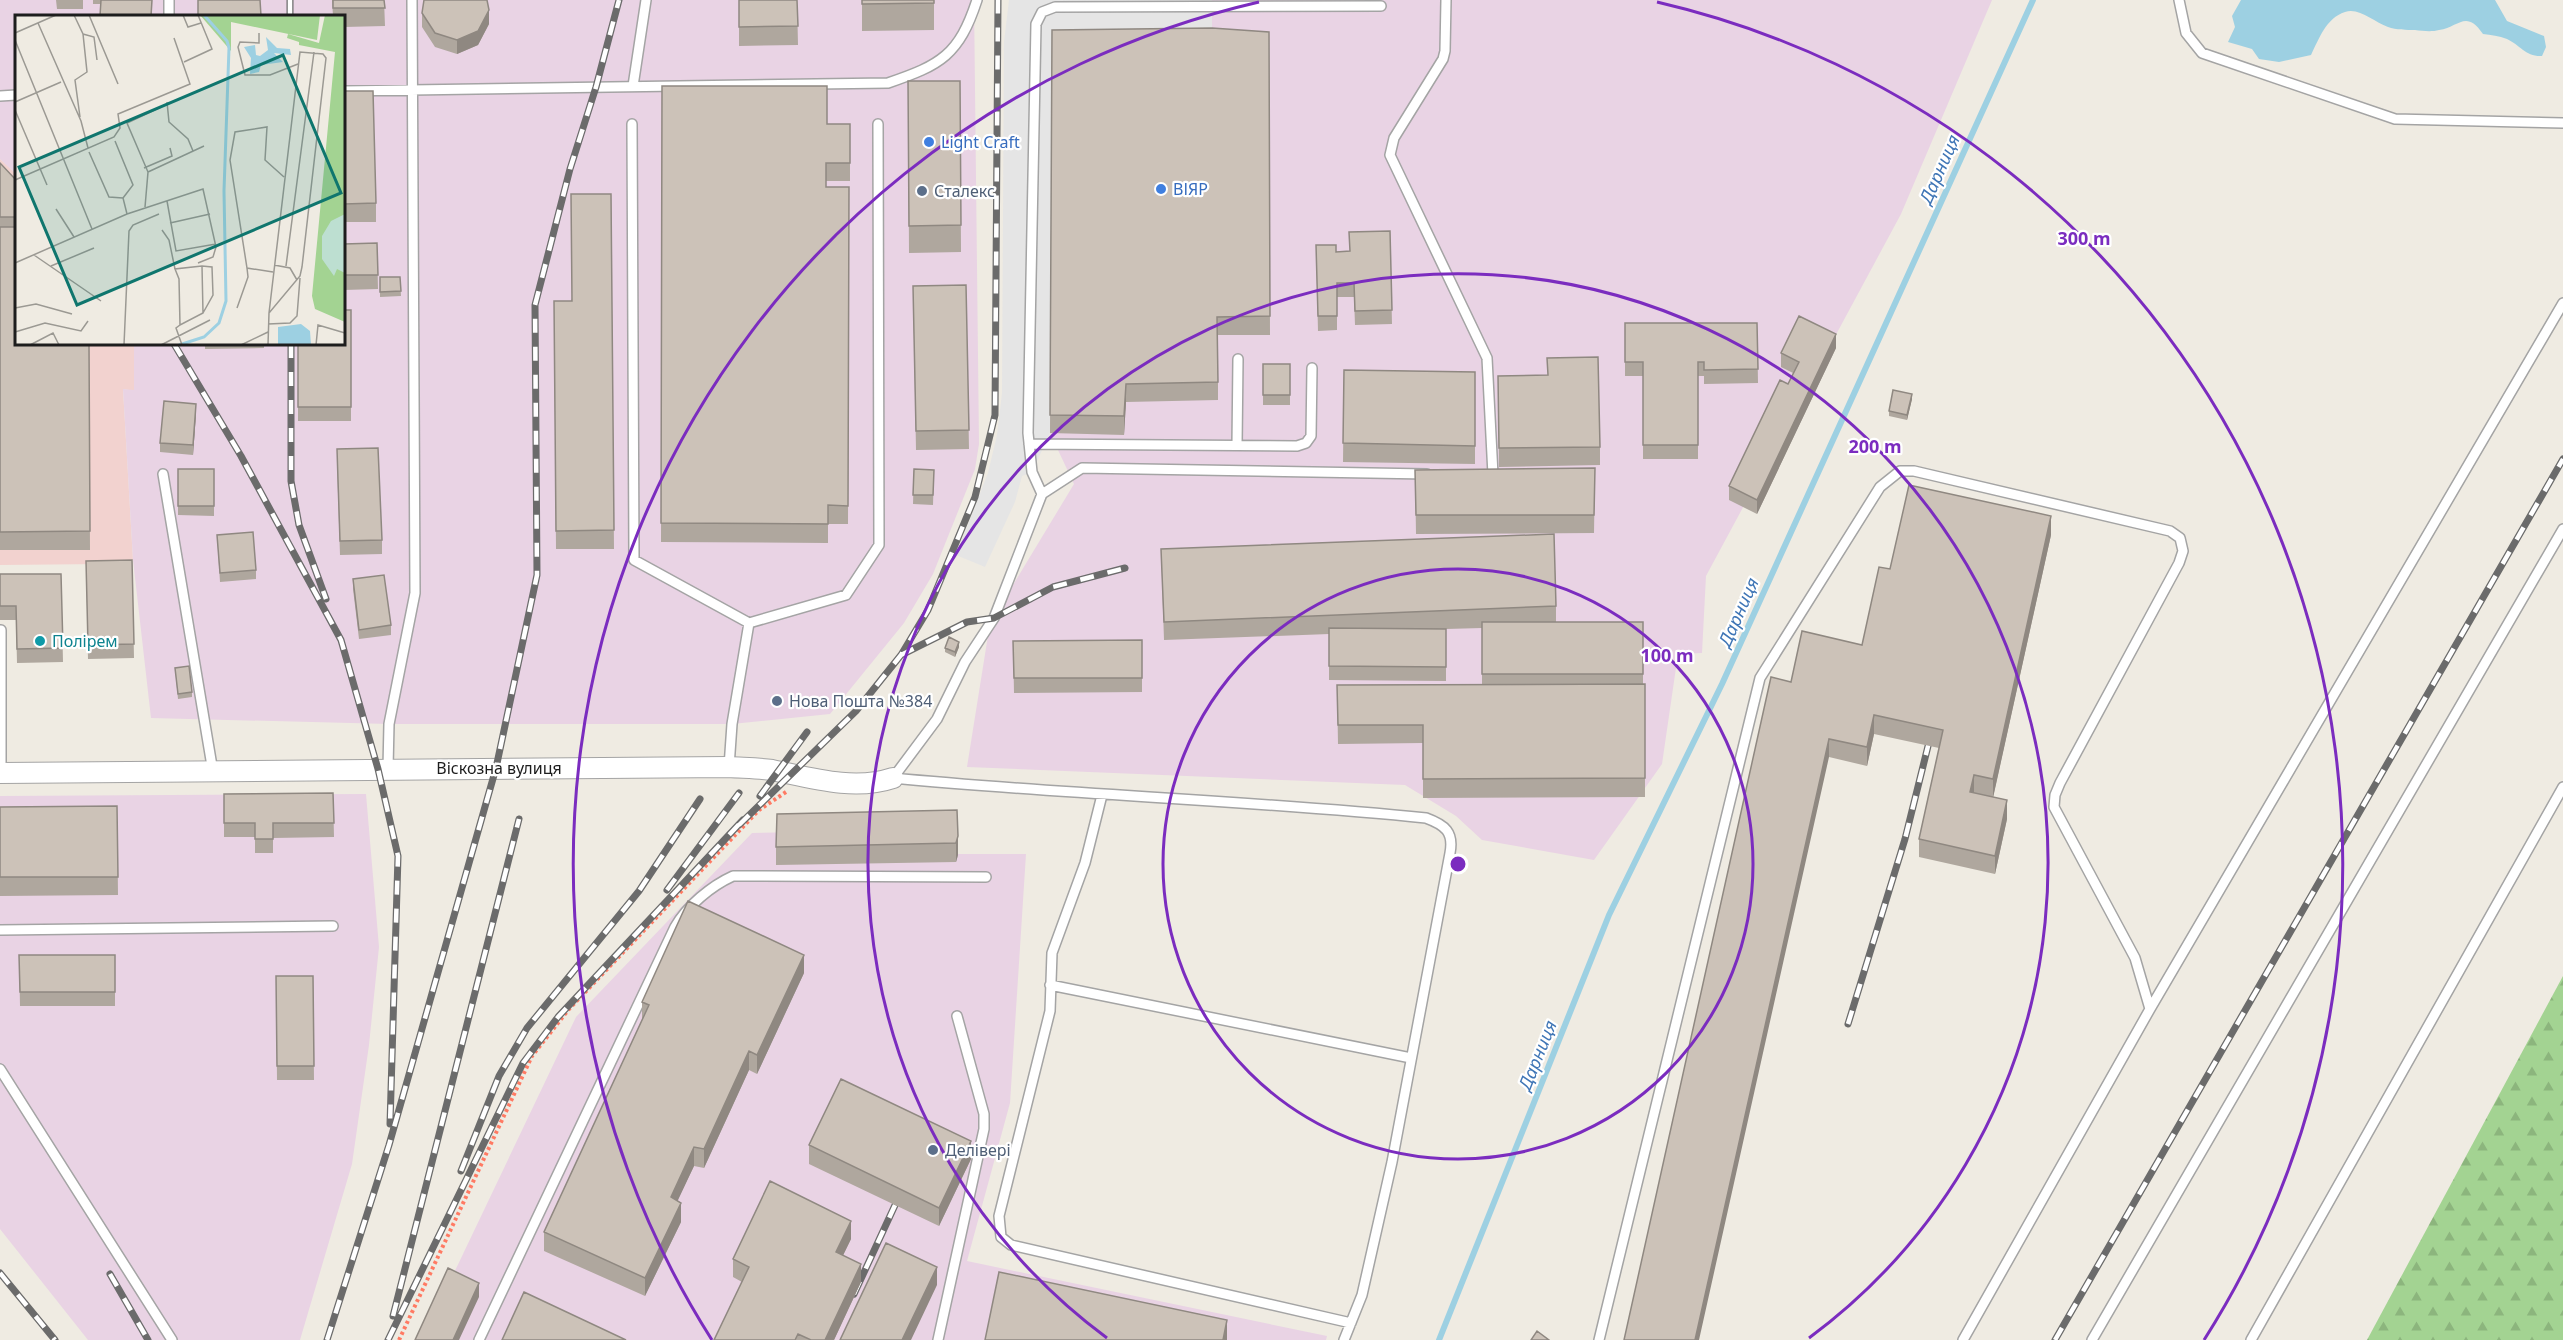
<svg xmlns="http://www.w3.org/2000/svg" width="2563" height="1340" font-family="'Noto Sans',sans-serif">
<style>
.commercial{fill:#f2d2cf}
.industrial{fill:#e9d3e4}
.forest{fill:url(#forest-firs)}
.parking{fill:#e5e5e5}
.water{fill:#9dd0e2}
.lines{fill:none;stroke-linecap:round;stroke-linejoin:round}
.stream{stroke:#9dd0e2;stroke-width:6}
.lane-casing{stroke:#a4a4a4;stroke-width:12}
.street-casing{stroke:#a4a4a4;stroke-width:22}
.path{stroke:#ff7a63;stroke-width:4;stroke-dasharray:3 3;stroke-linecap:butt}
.lane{stroke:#fff;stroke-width:9}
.street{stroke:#fff;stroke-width:20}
.rail-casing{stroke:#6b6b6b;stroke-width:7}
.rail{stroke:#fff;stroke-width:4.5;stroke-dasharray:14;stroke-linecap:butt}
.wall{fill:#afa79e}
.shaded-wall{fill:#8f8881}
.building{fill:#ccc2b8;stroke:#8f8881;stroke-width:1.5}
.ring{fill:none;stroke:#7b2cbf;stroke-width:3}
.shop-dot{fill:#3f7fe0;stroke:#fff;stroke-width:2}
.service-dot{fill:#5c6f8a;stroke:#fff;stroke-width:2}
.culture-dot{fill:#0f9aa8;stroke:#fff;stroke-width:2}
.labels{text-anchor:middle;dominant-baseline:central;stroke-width:4.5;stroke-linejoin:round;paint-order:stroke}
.shop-label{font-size:16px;fill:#366cbe;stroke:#fff;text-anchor:start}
.service-label{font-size:16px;fill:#4e5e75;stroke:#fff;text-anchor:start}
.culture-label{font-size:16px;fill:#0d838f;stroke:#fff;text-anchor:start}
.street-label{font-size:16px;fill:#1d1d1d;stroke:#fff}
.water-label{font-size:18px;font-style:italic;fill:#4076b6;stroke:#fff}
.inset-river{fill:none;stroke:#9dd0e2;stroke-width:3}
.inset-road{fill:none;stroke:#9b9993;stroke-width:1.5}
.view{fill:#0f766e;fill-opacity:0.15;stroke:#0f766e;stroke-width:3}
.inset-edge{fill:none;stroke:#1d1d1d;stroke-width:3}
.centre{fill:#7b2cbf;stroke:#fff;stroke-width:3}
.ring-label{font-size:18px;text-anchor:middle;font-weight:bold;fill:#7b2cbf;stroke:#fff;stroke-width:4.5;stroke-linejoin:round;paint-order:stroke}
</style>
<defs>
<pattern id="forest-firs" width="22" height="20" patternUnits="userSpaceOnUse" patternTransform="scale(1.5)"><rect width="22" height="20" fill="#a3d392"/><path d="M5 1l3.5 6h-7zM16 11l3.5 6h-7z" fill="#8cb57d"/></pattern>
</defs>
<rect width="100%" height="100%" fill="#efebe2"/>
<path class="commercial" d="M0,159L16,174V344H134V391L123,389L133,560L105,564L0,565Z"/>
<path class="industrial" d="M0,0H974L979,444L975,469L933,574L904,623L830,714L732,724H389L151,718L133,560L123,389L134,390V344H344V16H16V174L0,159Z
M1212,0H1992L1901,214L1706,576L1702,653L1678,654L1662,764L1594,860L1482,840L1456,816L1405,785L967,767L990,623L1074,484L1050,433L1052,49L1212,46Z
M366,794L379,947L369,1045L352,1164L300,1340H88L0,1229V796Z
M957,829L958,854H1026L1010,1103L967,1261L1327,1336L1326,1340H422L576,1017L752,833Z"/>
<path class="forest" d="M2563,976V1340H2367Z"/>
<path class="parking" d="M1009,0H1212V46L1051,328L1050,433L1032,472L1022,476L1015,502L985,567L956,555L988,473L997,435L1002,393L1004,42Z"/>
<path class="water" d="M2241,0H2495L2507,21L2544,36L2546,47L2542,56C2526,57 2520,45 2507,39C2499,36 2491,35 2483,34C2466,9 2459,27 2439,30C2432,32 2423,31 2415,30C2407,30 2396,30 2388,27C2374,22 2359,7 2345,12C2326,18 2319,39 2311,55L2279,62L2259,59L2252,49L2228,42L2235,27L2232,16Z"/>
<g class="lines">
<path class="stream" d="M1439,1340L1609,915L1722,684L2033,0"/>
<defs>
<path id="lane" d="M169,0V16
M1446,0L1445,51L1443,59L1394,138L1390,155L1487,358L1493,475
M2179,0L2186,33L2202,53L2395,119L2563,123
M633,86L646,0
M344,91L888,83C941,65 959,55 977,0
M0,96L16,95
M632,124L634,560L749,623
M1029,444L1297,446L1306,443L1311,436L1312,368
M1237,445L1238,359
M163,474L213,772
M1042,494L1082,468L1427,474
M1,630V773
M729,767L732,724L749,623L846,595L879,545L878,124
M388,768L389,724L415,593L412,0
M893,778L937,719L965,662L994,618L1042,494L1032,472L1028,433L1036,24L1042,12L1055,7L1381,6
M893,778C1070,795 1249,800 1426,818C1445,825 1454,832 1450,853L1392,1162L1362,1295L1344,1340
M1102,795L1085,863L1052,953L1050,1011L999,1216L1001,1237L1011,1245L1351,1323
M0,930L333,926
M1050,985L1411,1058
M0,1069L172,1340
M479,1340L675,927C687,906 711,886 733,876L986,877
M938,1340L984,1129V1114L957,1016
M1599,1340L1760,678L1880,487L1900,471H1914L2170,531L2180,538L2183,551L2179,563L2060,783L2055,795L2054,807L2135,958L2150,1009
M1963,1340L2150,1009L2563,303
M2092,1340L2563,529
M2251,1340L2563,787"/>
<path id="street" d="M0,773L729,767C743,768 758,768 772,770C811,778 854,791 893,778"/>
</defs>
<use href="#lane" class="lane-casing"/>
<use href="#street" class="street-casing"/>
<path class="path" d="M399,1340L532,1056L569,1009L759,810L786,792"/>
<use href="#lane" class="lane"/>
<use href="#street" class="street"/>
<defs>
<path id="rail" d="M290,0V16
M174,344L241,456L341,640L378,769L398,856L390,1124
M291,344V481L299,525L326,599
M901,655L967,622L994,618L1053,587L1125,568
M760,796L807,732
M739,825L856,711L901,655L928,610L975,497L995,415L998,0
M667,890L739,793
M1848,1024L1905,839L1932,730
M461,1171L499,1076L527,1028L639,891L700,799
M0,1273L55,1340
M110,1274L148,1340
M854,1294L902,1190
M393,1316L519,819
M327,1340L389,1145L496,768L537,575L535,305L570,169L596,87L619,0
M388,1340L523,1063L558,1017L743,820
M2055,1340L2563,459"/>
</defs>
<use href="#rail" class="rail-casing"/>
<use href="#rail" class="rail"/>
</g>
<path class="wall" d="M56,0H83V9H57Z
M93,0H152V16H100L101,4H93Z
M332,0H384L385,26L344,27V16H333Z
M739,0H797L798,45L739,46Z
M862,0H934V30L862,31Z
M422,13L489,24L478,45L457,54L435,47L422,27Z
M1052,30L1269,32L1270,335H1218V400L1126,402L1124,435L1050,433Z
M908,81H960L961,252L909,253Z
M662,86L827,124H850V181H826V187H849L848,524H828V543L661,542Z
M344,91L376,203V222H344Z
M0,163L16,180V344H89L90,550H0Z
M611,194L614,549H556L554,301H571Z
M1390,231L1392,324L1355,325L1354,297H1337V330L1318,331L1316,245L1336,252L1349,251Z
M377,243L378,289L344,290V244Z
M380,277H400L401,296L380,297Z
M966,285L969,449L916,450L913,286Z
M351,310V421H298V344Z
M1625,323H1757L1758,383L1704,384V376H1698V459H1643V376H1625Z
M205,344H264V348L205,349Z
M1836,348L1757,514L1729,500V486L1788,384L1793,373L1781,367V353Z
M1263,364H1290V405H1263Z
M1344,370L1475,372V464L1343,462Z
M1498,376L1600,447V465L1499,467Z
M1912,399L1907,420L1889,416V411Z
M196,413L193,455L160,452V443Z
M337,463L382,540V554L340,555Z
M1595,468L1594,533L1416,534L1415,470Z
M178,469H214V516L178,515Z
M914,469L934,470L933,505L913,504Z
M217,535L256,570V579L220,582Z
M2051,535L1993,797L2007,819L1995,874L1919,857V839L1939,748L1874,734L1867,766L1829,757L1791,682L1862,645Z
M1161,549L1556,606V622H1643V684H1645V797L1423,798V743L1338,744L1337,685H1482V628L1446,629V681L1329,680V634L1164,640Z
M132,560L134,658L88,659L86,561Z
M0,574H61L63,662L17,663L16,620H0Z
M353,579L391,625V635L359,639L353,589Z
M1142,640V692L1014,693L1013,641Z
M959,647L955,657L945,652V648Z
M175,668L192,692V697L178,699Z
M333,793L334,837L273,838V853H255V837H224V794Z
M117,806L118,895L0,896V807Z
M957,810L958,855L956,862L776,865V847Z
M19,955H115V1006H20Z
M804,973L757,1074L749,1070L704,1168L694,1166L677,1201L681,1222L645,1296L544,1251V1232L642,1020V1002Z
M276,976H313L314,1080H277Z
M809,1145L971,1159L939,1226L809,1164Z
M851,1239L843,1255L861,1282L834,1340H714L742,1282L733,1277V1259Z"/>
<path class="shaded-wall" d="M489,10V24L478,45L457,54V40Z
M1836,334V348L1757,514V500Z
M1126,384V402L1124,435V416Z
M1912,394V399L1907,420V415Z
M196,404V413L193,455V445Z
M2051,516V535L1993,798V779Z
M959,642V647L955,657V652Z
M1874,715V734L1867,766V747Z
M1829,739V757L1699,1340H1695Z
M1974,775V794L1970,792Z
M2007,800V819L1995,874V856Z
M958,836V855L956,862V843Z
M804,955V973L757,1074V1055Z
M749,1051V1070L704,1168V1149Z
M971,1141V1159L939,1226V1208Z
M694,1147V1166L671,1215V1197Z
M681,1203V1222L645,1296V1278Z
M851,1221V1239L836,1270V1252Z
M861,1264V1282L834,1340H825Z
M937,1267V1285L911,1340H902Z
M479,1283V1297L459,1340H453Z
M1227,1320V1340H1223Z"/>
<path class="building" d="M101,0H152L151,16H100Z
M198,0H260L261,16H198Z
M333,0H384L385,8H333Z
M424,0H487L489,10L478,31L457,40L435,33L422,13Z
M739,0H797L798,26L739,27Z
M862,0H934V3L862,4Z
M1212,28L1269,32L1270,316L1217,317L1218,382L1126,384L1124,416L1050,415L1052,30Z
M908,81H960L961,225L909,226Z
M662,86H827V124H850V163H826V187H849L848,506L828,505V524L661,523Z
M344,91H373L376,203L344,204Z
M0,163L16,180V217H0Z
M571,194H611L614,530L556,531L554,301H572Z
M0,227H16V344H89L90,531L0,532Z
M1390,231L1392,310L1355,311L1354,283H1337V316H1318L1316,245H1336V252L1350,251L1349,232Z
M377,243L378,275H344V244Z
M380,277H400L401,291L380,292Z
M966,285L969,430L916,431L913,286Z
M344,310H351V407H298V344H344Z
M1799,316L1836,334L1757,500L1729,486L1780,380L1788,384L1799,362L1781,353Z
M1625,323H1757L1758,369L1704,370V362H1698V445H1643V362H1625Z
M1598,357L1600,447L1499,448L1498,376L1548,375L1547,358Z
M1263,364H1290V395H1263Z
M1344,370L1475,372V446L1343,443Z
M1893,390L1912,394L1907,415L1889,411Z
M164,401L196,404L193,445L160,443Z
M378,448L382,540L340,541L337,449Z
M1595,468L1594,515H1416L1415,470Z
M178,469H214V506H178Z
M914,469L934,470L933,495H913Z
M1909,485L2051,516L1993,779L1974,775L1970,792L2007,800L1995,856L1919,839L1943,730L1874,715L1867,747L1829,739L1695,1340H1624L1771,677L1791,682L1802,631L1862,645L1879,567L1890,569Z
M253,532L256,570L220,573L217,535Z
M1554,534L1556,606L1164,622L1161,549Z
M132,560L134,644L88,645L86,561Z
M0,574H61L63,648L17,649L16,606H0Z
M384,575L391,625L359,630L353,579Z
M1482,622H1643V674H1482Z
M1329,628L1446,629V667L1329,666Z
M949,637L959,642L955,652L945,648Z
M1142,640V678H1014L1013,641Z
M189,666L192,692L178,694L175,668Z
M1645,684V778L1423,779V725H1338L1337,685Z
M333,793L334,823H273V839H255V823H224V794Z
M117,806L118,877H0V807Z
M957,810L958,836L956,843L776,847L777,814Z
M688,901L804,955L757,1055L749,1051L704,1149L694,1147L671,1197L681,1203L645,1278L544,1232L649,1005L642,1002Z
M19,955H115V992H20Z
M276,976H313L314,1066H277Z
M841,1079L971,1141L939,1208L809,1145Z
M770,1181L851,1221L836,1252L861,1264L825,1340H811L798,1334L795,1340H714L749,1267L733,1259Z
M886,1243L937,1267L902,1340H840Z
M448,1268L479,1283L453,1340H415Z
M999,1272L1227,1320L1223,1340H985Z
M524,1292L626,1340H502Z
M1537,1331L1549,1340H1531Z"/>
<g class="ring">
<circle cx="1458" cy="864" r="295"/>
<path d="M1107 1338A590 590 0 1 1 1809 1338"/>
<path d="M712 1340A885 885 0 0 1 1259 2M1657 2A885 885 0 0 1 2204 1340"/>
</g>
<g class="shop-dot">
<circle cx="929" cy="142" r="6"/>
<circle cx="1161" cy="189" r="6"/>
</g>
<g class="service-dot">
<circle cx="922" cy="191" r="6"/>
<circle cx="777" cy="701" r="6"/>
<circle cx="933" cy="1150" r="6"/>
</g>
<circle class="culture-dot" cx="40" cy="641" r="6"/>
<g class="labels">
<g class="shop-label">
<text x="941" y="142">Light Craft</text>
<text x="1173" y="189">ВІЯР</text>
</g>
<g class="service-label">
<text x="934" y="191">Сталекс</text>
<text x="789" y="701">Нова Пошта №384</text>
<text x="945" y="1150">Делівері</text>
</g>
<g class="culture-label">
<text x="52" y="641">Полірем</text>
</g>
<g class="street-label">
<text x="499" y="768">Віскозна вулиця</text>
</g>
<g class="water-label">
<text transform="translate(1939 169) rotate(-66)">Дарниця</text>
<text transform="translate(1738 612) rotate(-66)">Дарниця</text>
<text transform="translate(1537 1055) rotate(-68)">Дарниця</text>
</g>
</g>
<g transform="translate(15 15)">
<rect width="330" height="330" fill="#efebe2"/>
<path d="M185,0H305L302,25L216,7V36ZM310,0H330V307L300,294L297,281L320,37L284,30V27L272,23L273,19L304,28Z" fill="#a3d392"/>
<path d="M330,199V258L322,254L319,261L307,244V221L316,206Z" fill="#bddfd1"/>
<path d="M251,22L262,33L275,34L276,40L259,38L268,47L246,50L244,57L235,59L236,43L229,32L240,30L241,40L245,41L253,35ZM286,309L295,316L296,330H263V312Z" fill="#9dd0e2"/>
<path class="inset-river" d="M164,330L189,322L204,308L211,286L209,176L214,33L212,26L189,0"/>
<path class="inset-road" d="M59,0L68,19L72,57L60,65L65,102M74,0L103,69M168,0L173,12L186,8M23,8L66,106L73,133M0,18L41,0M244,18V28L225,27L223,32L230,60H255L283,49M68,19L79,22L82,45M0,25L77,214M169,47L197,34L183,0M0,87L46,67M152,87L154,107L173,124L178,136M0,95L32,170M100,126L118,170L108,183L112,199M74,137L94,182L108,183M129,153L157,141L155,133M133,157L189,131M0,165L99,122L105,113L103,99L175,69L159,23M152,186L161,236L201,229M130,192L133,157L112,108L146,92M41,194L59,222M155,208L195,199M147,215L154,225L160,254M19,240L86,286M0,248L112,199L188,174L201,232L198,242L183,248M259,250L275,253L282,265M36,251L79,233M187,251L188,298L165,310L164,264L160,254L187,251L197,252L198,280L188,298M271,251L299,37M258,257L232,253L215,145L220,117L252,112L250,145L269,162M0,293L21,289L57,299M222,293L233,262L232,253M253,309L275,308L282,301L285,263M165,310L161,313L167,330M0,317L30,308L66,316L73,306M15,330L38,318L44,330M109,330L114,216L118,210L144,199M146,330L195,305M226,330L253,317M253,330L254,298L285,261L287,252L311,43L308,39L285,37L254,298M301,330L303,310L330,318"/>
<path class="view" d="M268,40L326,178L62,290L4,152Z"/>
<rect width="330" height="330" class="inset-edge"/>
</g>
<circle cx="1458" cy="864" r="9" class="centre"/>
<g class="ring-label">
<text x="2084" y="245">300 m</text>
<text x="1875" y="453">200 m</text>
<text x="1667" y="662">100 m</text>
</g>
</svg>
